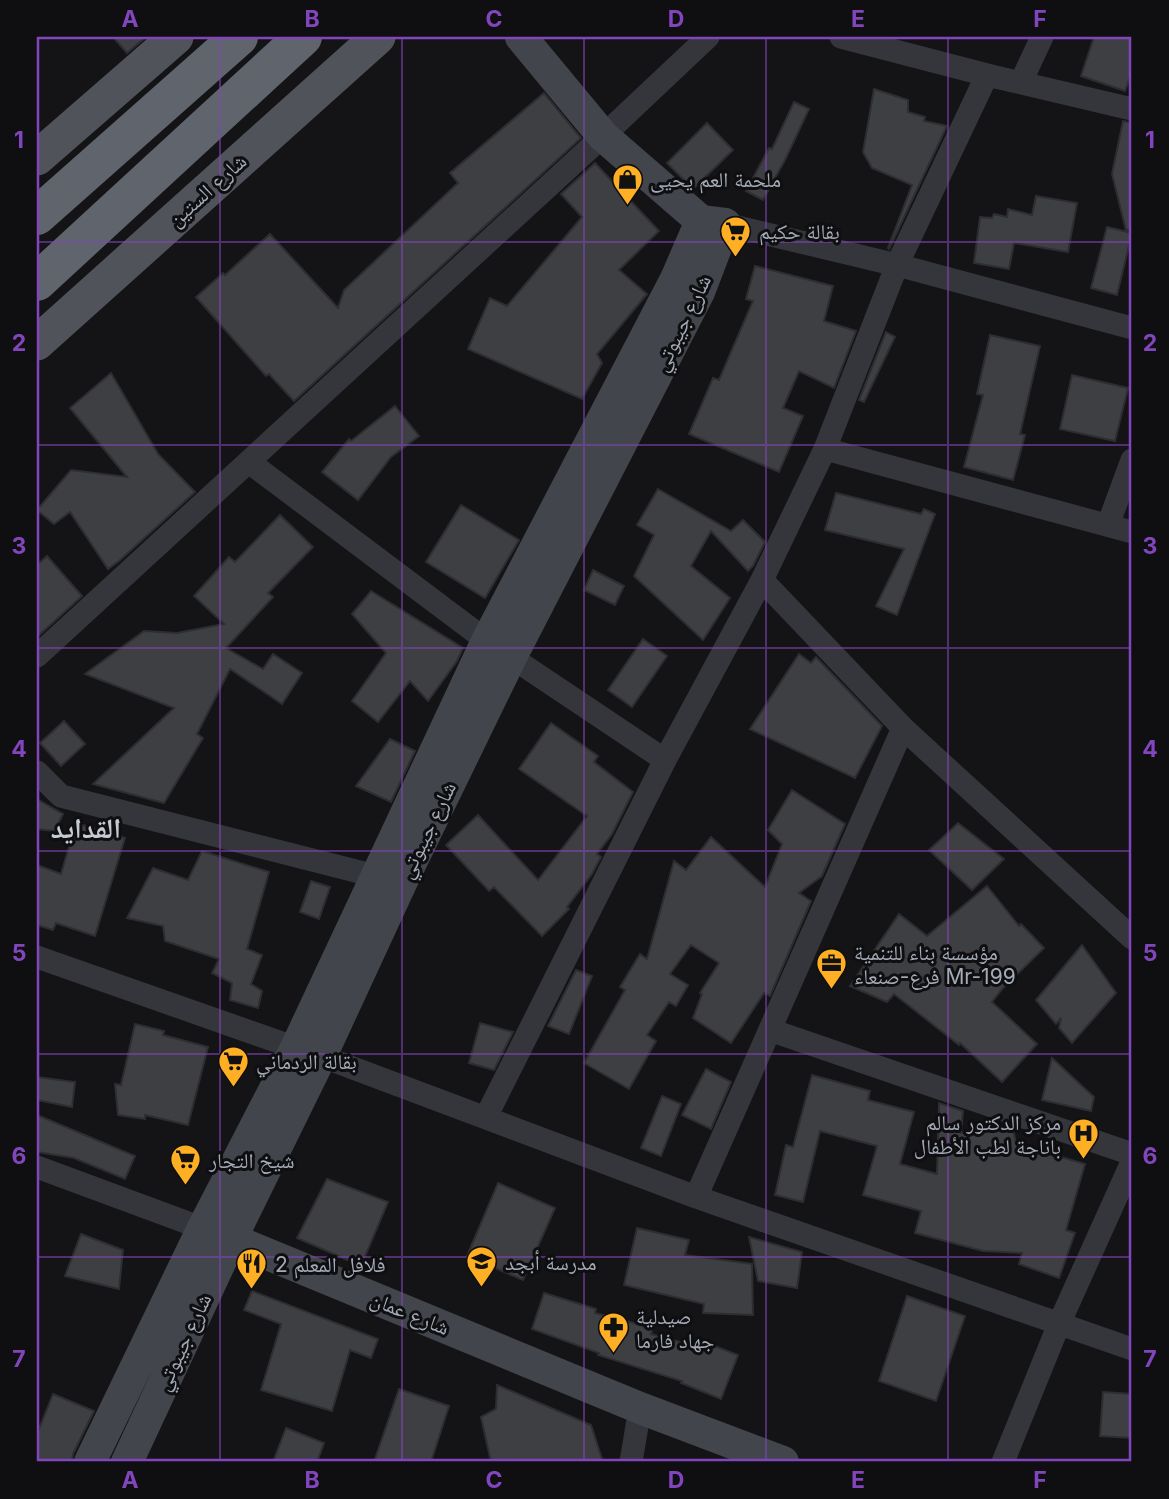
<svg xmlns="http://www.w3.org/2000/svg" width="1169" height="1499" font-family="Inter,'Noto Naskh Arabic',sans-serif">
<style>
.building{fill:#3e3f43;stroke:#2e2e32;stroke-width:2}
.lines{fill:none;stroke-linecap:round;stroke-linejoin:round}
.street{stroke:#34363b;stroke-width:23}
.secondary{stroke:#42454b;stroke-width:32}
.primary{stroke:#50535a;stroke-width:35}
.highway{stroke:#60646c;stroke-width:38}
.grid{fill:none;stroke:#8345bd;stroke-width:2;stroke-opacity:0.55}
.labels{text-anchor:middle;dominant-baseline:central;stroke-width:6;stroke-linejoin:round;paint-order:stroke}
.poi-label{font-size:21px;fill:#a4abb7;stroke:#0f0f11;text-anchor:start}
.street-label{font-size:21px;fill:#a4abb7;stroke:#0f0f11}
.district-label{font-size:28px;font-weight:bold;fill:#c6cad3;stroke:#0f0f11}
.neatline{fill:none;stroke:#8345bd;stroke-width:2.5}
.grid-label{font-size:23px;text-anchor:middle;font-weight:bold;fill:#8345bd}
</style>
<rect width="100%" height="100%" fill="#141416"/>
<path class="building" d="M113,37H146L127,53Z
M1094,37H1132V72L1125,91L1081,76Z
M874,89L908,100V112L925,117L924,121L947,126L889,249L888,248L912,185L872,168L863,152Z
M544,93L581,138L294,401L269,374L266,376L196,297L223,273L225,275L270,234L338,308L344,290L458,183L450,173Z
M794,102L809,109L786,158L763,200L746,191L769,148L772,149Z
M1123,121L1132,123V229L1126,230L1112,174Z
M707,123L733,150L693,189L667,163Z
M595,163L659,231L619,270L647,294L597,354L602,363L582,399L468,349L490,298L507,306L582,217L561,194Z
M1036,196L1077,203L1068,252L1014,243L1009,269L974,263L980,217L992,218L994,214L1007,217L1008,209L1032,215Z
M1107,227L1132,233L1117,295L1091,288Z
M755,266L833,286L824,321L856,331L834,388L799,371L783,408L803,416L779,472L689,434L713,378L719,380L753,301L746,299Z
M886,332L895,337L864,402L859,400Z
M990,335L1040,346L1020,434L1025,435L1013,480L964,467L983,395L977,394Z
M111,373L158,454L195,492L119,561L108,569L70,512L54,524L37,510L71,470L127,477L70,408Z
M1072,375L1128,388L1115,441L1060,429Z
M395,406L419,436L391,457L358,500L322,472L349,439L351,441Z
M658,489L731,531L743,520L765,542L753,566L748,571L711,531L691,566L730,598L703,640L634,576L654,535L637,525Z
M836,493L921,514L924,509L935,514L897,615L876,606L904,549L825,530Z
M461,505L519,540L485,598L426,562Z
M280,515L313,547L268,593L273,597L226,648L263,669L273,654L302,673L282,704L230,669L197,734L203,738L164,803L93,784L174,708L85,674L144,631L177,633L224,624L194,596L229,557L235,562Z
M47,556L82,596L37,637V565Z
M593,570L624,586L615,605L584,590Z
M371,591L463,648L457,661L428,701L410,681L378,722L352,701L386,653L352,614Z
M643,639L667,656L632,707L608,690Z
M799,654L811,663L816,657L882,726L855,778L750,729Z
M64,721L85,744L61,766L40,743Z
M551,723L598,756L594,762L633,792L612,834L597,854L601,857L592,874L567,907L569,909L542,936L494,887L489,891L446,845L478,815L538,880L587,816L519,769Z
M390,739L415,751L391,802L356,786Z
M792,790L845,824L822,876L799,893L811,901L770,996L764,993L731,1043L693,1018L702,994L700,993L719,963L691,945L670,974L688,985L676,1006L669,1002L647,1035L656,1041L629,1089L584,1063L625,990L620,987L640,954L647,959L674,861L686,870L711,837L765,887L782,844L768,830Z
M37,799L63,814L55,831L37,829Z
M76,823L125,838L95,936L56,923L53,930L37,925V865L61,874Z
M958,823L1004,859L972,890L929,850Z
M202,851L269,872L247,949L262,955L251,984L262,991L258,1008L230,1000L232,983L212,973L219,959L165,941L163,926L127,918L153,868L188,880Z
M311,881L330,887L319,919L300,912Z
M987,886L1019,926L1021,924L1044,948L1003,988L992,1002L1037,1044L1002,1082L960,1043L959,1045L894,994L887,1002L850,986L899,914L927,936Z
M1082,945L1116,993L1072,1043L1059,1028L1061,1018L1056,1024L1036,1000Z
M576,970L592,976L569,1034L548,1026Z
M480,1023L513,1032L494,1070L469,1063Z
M135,1024L164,1031L163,1035L208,1047L188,1125L145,1115V1119L118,1115L115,1084L121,1085Z
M1052,1058L1094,1097L1091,1111L1042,1100Z
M706,1069L731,1082L711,1129L682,1115Z
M812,1075L870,1091L868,1100L914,1112L900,1164L937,1174L939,1103L963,1111L961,1133L1008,1126L1013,1128L1016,1144L1085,1164L1066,1230L1075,1233L1059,1278L1019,1264L1022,1253L983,1251L915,1233L921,1211L863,1195L877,1146L820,1131L803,1202L775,1195L786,1145L793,1147Z
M37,1077L75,1082L72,1107L37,1100Z
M662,1096L681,1104L661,1156L641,1148Z
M37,1115L135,1156L125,1179L74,1158L37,1152Z
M327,1179L388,1202L361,1266L297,1238Z
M498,1183L555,1208L523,1280L467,1256Z
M637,1228L689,1240L685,1255L752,1264L753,1315L703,1313L704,1304L624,1285Z
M81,1234L123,1250L119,1289L65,1276Z
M749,1237L802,1252L797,1288L758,1281Z
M252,1291L378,1339L371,1358L350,1350L332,1411L261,1390L281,1324L244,1310Z
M544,1293L596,1309L595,1313L653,1328L651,1334L698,1347L699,1340L738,1355L721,1399L681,1383L682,1381L598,1355L599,1353L532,1329Z
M907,1296L965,1316L936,1401L879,1381Z
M497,1385L591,1425L603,1462H491L481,1417L496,1409Z
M399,1389L449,1406L431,1462H374Z
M1103,1392L1132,1394V1438L1100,1436Z
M53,1394L94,1411L73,1454L72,1462H37V1434Z
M286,1428L324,1443L317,1462H273Z"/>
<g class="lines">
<path class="street" d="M841,37L987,75L1132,109
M1021,82L1042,37
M725,224L897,265L1132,328
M825,449L1132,532
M249,462L487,641L665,760
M1108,525L1132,460
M762,580L903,728L1132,938
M37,656L603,136L708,37
M37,772L61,796L391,880
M37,957L296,1048
M770,1030L1132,1154
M321,1056L696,1197L1132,1349
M486,1117L665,760L762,580L825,449L897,265L987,75
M37,1167L218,1234
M696,1197L903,728
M631,1462L640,1408
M1003,1462L1059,1324L1132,1162"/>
<path class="secondary" d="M231,1239L640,1408L783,1462
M90,1462L203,1228L296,1048L487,641L676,279L701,221
M127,1462L231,1239L321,1056L401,883L511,657L699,292L725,224L701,221L603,136L521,37"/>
<path class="primary" d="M37,158L176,37
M37,343L378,37"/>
<path class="highway" d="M37,216L239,37
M37,282L303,37"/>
</g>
<path class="grid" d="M220,37V1462M402,37V1462M584,37V1462M766,37V1462M948,37V1462M37,242H1132M37,445H1132M37,648H1132M37,851H1132M37,1054H1132M37,1257H1132"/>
<defs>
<symbol id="shop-pin" viewBox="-11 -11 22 30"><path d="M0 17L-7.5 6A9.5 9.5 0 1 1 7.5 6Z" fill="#ffaf23" stroke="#0f0f11"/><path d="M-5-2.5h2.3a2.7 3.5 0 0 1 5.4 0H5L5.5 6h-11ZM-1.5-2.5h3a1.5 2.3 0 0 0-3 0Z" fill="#111"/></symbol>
<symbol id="supermarket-pin" viewBox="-11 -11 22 30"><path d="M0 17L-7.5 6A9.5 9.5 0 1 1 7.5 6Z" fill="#ffaf23" stroke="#0f0f11"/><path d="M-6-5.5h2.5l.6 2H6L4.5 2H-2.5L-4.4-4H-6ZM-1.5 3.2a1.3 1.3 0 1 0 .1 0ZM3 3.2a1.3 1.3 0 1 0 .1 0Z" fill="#111"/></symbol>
<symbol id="office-pin" viewBox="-11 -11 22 30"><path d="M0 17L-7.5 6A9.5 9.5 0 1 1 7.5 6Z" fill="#ffaf23" stroke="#0f0f11"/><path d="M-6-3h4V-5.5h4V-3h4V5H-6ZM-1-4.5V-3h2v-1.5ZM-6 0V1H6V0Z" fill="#111"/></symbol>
<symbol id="hospital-pin" viewBox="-11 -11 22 30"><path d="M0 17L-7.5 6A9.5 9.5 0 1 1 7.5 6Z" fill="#ffaf23" stroke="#0f0f11"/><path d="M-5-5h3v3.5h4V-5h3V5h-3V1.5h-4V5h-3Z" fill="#111"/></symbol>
<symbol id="school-pin" viewBox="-11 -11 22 30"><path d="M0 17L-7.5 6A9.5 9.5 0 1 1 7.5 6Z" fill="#ffaf23" stroke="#0f0f11"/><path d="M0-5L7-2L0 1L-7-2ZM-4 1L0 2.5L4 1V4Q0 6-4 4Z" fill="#111"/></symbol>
<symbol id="restaurant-pin" viewBox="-11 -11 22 30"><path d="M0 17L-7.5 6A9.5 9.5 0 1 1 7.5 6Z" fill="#ffaf23" stroke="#0f0f11"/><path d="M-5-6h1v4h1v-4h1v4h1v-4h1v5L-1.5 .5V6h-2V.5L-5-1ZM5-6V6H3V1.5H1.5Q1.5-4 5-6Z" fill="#111"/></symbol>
<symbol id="pharmacy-pin" viewBox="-11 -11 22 30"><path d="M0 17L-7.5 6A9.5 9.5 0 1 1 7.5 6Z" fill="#ffaf23" stroke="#0f0f11"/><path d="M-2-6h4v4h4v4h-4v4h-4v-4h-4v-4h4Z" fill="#111"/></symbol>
</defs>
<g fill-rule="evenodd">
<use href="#shop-pin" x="610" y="162" width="35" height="47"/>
<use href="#supermarket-pin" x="718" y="214" width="35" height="47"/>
<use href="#office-pin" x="814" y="946" width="35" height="47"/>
<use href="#supermarket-pin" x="216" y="1044" width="35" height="47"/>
<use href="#hospital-pin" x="1066" y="1116" width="35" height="47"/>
<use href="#supermarket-pin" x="168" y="1142" width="35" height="47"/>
<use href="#school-pin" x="464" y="1244" width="35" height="47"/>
<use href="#restaurant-pin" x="234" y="1246" width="35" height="47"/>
<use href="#pharmacy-pin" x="596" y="1310" width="35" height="47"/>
</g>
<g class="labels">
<g class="poi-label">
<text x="650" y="179">ملحمة العم يحيى</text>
<text x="759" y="231">بقالة حكيم</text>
<text x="854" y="952">مؤسسة بناء للتنمية<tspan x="854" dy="24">فرع-صنعاء Mr-199</tspan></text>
<text x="256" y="1061">بقالة الردماني</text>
<text x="1061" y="1122" text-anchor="end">مركز الدكتور سالم<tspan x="1061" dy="24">باناجة لطب الأطفال</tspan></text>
<text x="209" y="1160">شيخ التجار</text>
<text x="505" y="1262">مدرسة أبجد</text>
<text x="275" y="1264">فلافل المعلم 2</text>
<text x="636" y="1316">صيدلية<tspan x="636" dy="24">جهاد فارما</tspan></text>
</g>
<g class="street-label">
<text transform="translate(207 190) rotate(-42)">شارع الستين</text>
<text transform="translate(682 323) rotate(-64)">شارع جيبوتي</text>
<text transform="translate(427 830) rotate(-64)">شارع جيبوتي</text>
<text transform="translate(410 1313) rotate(22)">شارع عمان</text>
<text transform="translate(183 1342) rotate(-65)">شارع جيبوتي</text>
</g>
<g class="district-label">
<text x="86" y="828">القدايد</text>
</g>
</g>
<rect width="1169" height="1499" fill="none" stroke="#0f0f11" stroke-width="77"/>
<rect x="38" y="38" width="1092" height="1422" class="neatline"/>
<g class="grid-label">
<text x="130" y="27">A</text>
<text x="312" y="27">B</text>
<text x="494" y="27">C</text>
<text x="676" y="27">D</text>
<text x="858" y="27">E</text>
<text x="1040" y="27">F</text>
<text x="19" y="148">1</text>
<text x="1150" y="148">1</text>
<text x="19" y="351">2</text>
<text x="1150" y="351">2</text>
<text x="19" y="554">3</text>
<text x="1150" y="554">3</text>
<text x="19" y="757">4</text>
<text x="1150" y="757">4</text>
<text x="19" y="961">5</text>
<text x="1150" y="961">5</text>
<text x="19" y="1164">6</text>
<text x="1150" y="1164">6</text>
<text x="19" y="1367">7</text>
<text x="1150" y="1367">7</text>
<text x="130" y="1488">A</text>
<text x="312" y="1488">B</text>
<text x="494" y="1488">C</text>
<text x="676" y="1488">D</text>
<text x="858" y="1488">E</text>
<text x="1040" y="1488">F</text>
</g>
</svg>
